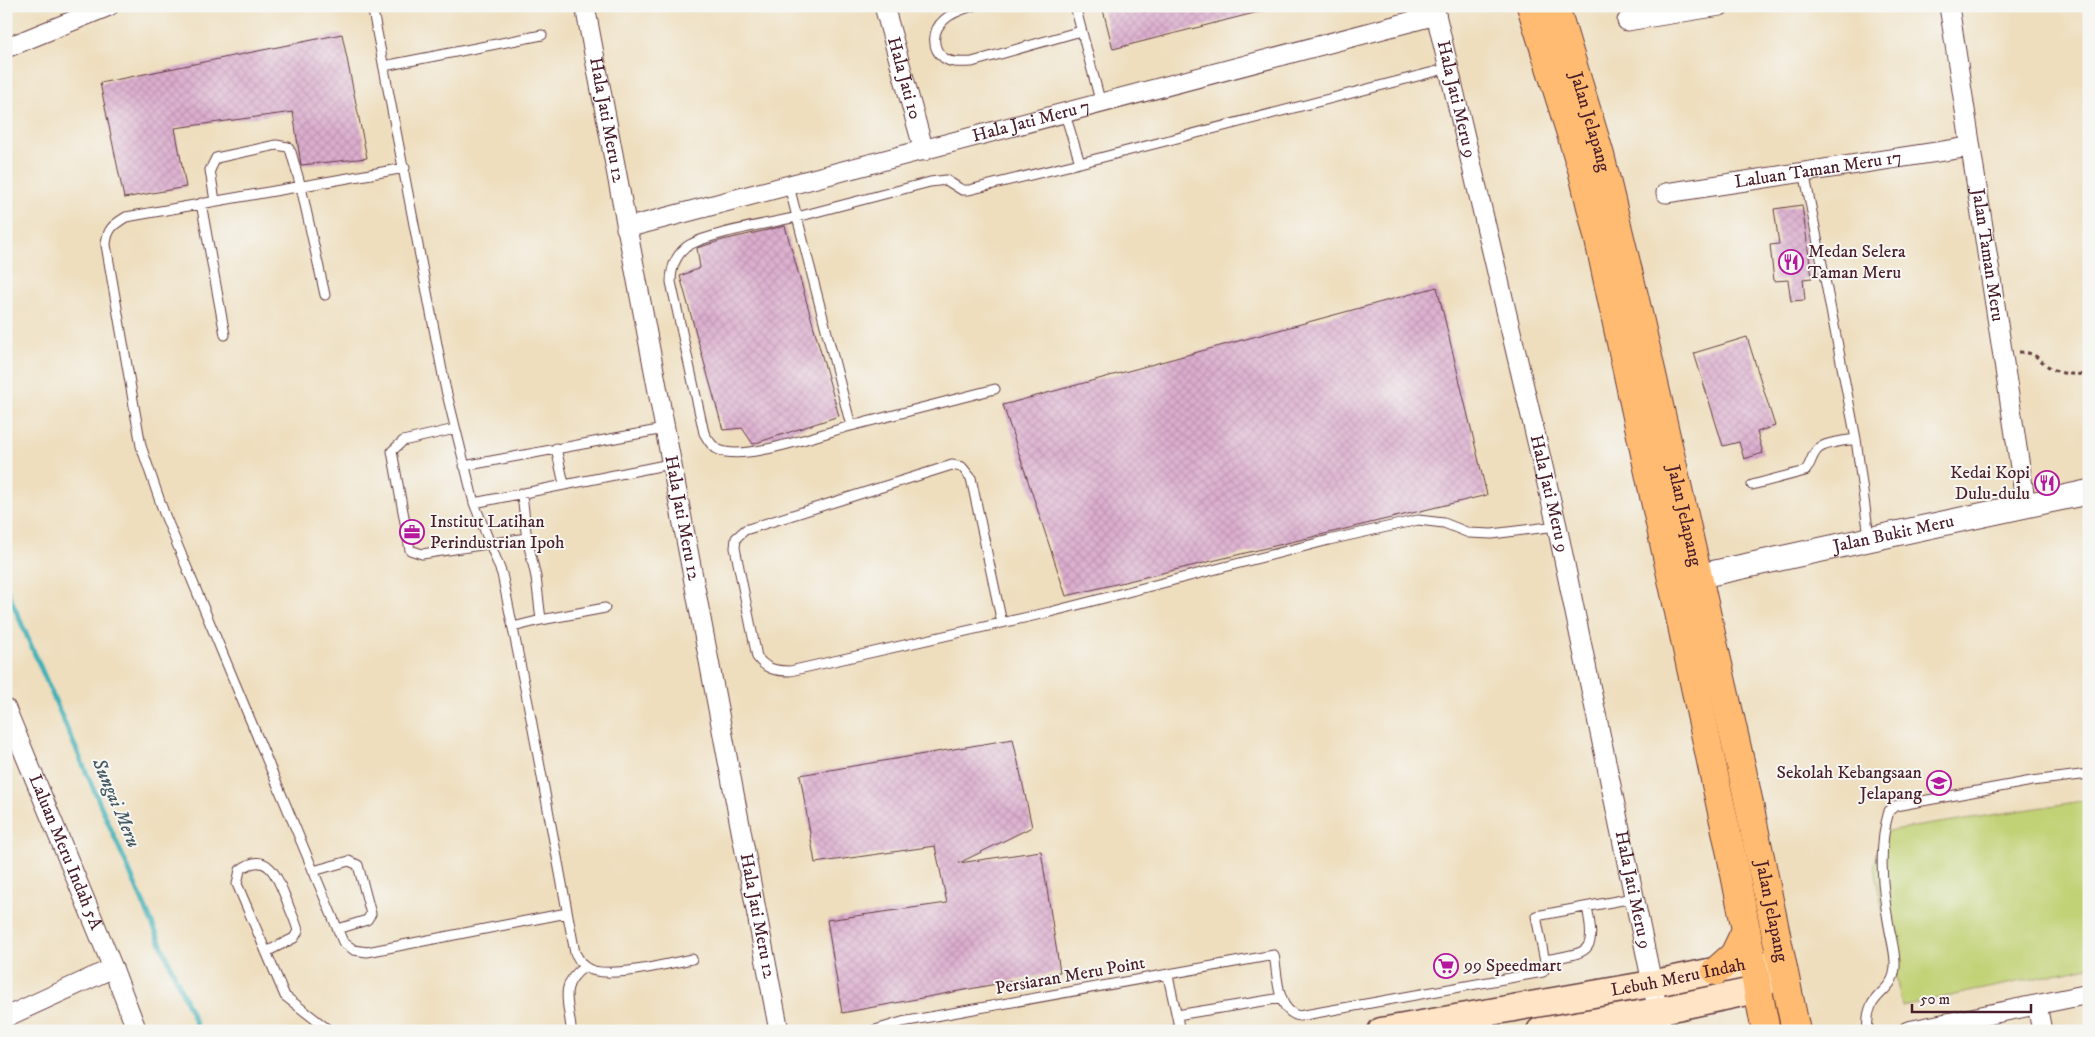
<svg xmlns="http://www.w3.org/2000/svg" width="2095" height="1037" font-family="'IM FELL DW Pica',serif">
<style>
.grass{fill:#c1d174;stroke:#867850}
.lines{fill:none;stroke-linecap:round;stroke-linejoin:round}
.stream{stroke:#3fb0b7;stroke-width:5}
.building{fill:url(#building-cross-hatch)}
.service-casing{stroke:#633c41;stroke-width:11}
.minor-casing{stroke:#633c41;stroke-width:21}
.tertiary-casing{stroke:#633c41;stroke-width:26}
.secondary-casing{stroke:#633c41;stroke-width:29}
.primary-casing{stroke:#633c41;stroke-width:30}
.path{stroke:#633c41;stroke-width:3;stroke-dasharray:4 4;stroke-linecap:butt}
.service{stroke:#fff;stroke-width:9}
.minor{stroke:#fff;stroke-width:19}
.tertiary{stroke:#fff;stroke-width:24}
.secondary{stroke:#ffe4c6;stroke-width:26}
.primary{stroke:#ffbb71;stroke-width:28}
.labels{text-anchor:middle;dominant-baseline:central;stroke-width:4;stroke-linejoin:round;paint-order:stroke}
.street-label{font-size:18px;fill:#4a1f2b;stroke:#f6f6f2}
.poi-label{font-size:18px;fill:#4a1f2b;stroke:#f6f6f2;text-anchor:start}
.water-label{font-size:19px;font-style:italic;fill:#465963;stroke:#f6f6f2}
</style>
<defs>
<pattern id="building-cross-hatch" width="8" height="8" patternUnits="userSpaceOnUse" patternTransform="scale(1.25)"><rect width="8" height="8" fill="#dbadce"/><path d="M0 0l8 8M0 8l8-8" fill="none" stroke="#bd94b1"/></pattern>
</defs>
<rect width="100%" height="100%" fill="#f6f6f2"/>
<filter id="ink" filterUnits="userSpaceOnUse"><feTurbulence type="fractalNoise" baseFrequency=".02" numOctaves="2"/><feDisplacementMap in="SourceGraphic" scale="10" xChannelSelector="R" yChannelSelector="G"/><feConvolveMatrix kernelMatrix="1 2 1 2 8 2 1 2 1" color-interpolation-filters="sRGB"/></filter>
<filter id="wash" filterUnits="userSpaceOnUse"><feTurbulence type="fractalNoise" baseFrequency=".0096" numOctaves="4" result="noise"/><feDisplacementMap in="SourceGraphic" scale="20" xChannelSelector="R" yChannelSelector="G"/><feGaussianBlur stdDeviation="1.12" result="paint"/><feColorMatrix in="noise" values="0 0 0 0 0 0 0 0 0 0 0 0 0 0 0 0 0 1.4 0 .05"/><feComposite in="paint" operator="in"/></filter>
<g filter="url(#wash)">
<rect width="100%" height="100%" fill="#eedebe"/>
<path class="grass" d="M2089,800V967L1902,1006L1874,868L1881,832Z"/>
<g class="lines">
<path class="stream" d="M6,588L199,1031"/>
</g>
<g id="blocks">
<path class="building" d="M1102,6H1262V11L1113,49Z
M342,34L367,158L301,165L293,112L175,128L186,187L124,198L100,83Z
M1802,205L1812,278L1803,279L1805,300L1791,301L1788,280L1774,281L1770,245L1779,244L1774,209Z
M785,226L839,416L753,444L742,428L723,430L680,276L700,268L697,248L723,240Z
M1437,287L1487,495L1066,596L1003,405Z
M1747,337L1775,426L1757,432L1763,453L1744,459L1739,442L1723,446L1694,353Z
M1013,739L1032,827L959,863L1041,851L1060,972L842,1013L827,920L947,903L935,846L815,863L800,775Z"/>
</g>
</g>
<g filter="url(#ink)">
<use href="#blocks" fill-opacity="0" stroke="#633c41" stroke-width="1"/>
<g class="lines">
<defs>
<path id="service" d="M372,6L445,386L474,503L502,574L529,708L575,953C578,957 580,963 584,966C602,982 669,963 692,959
M973,6C963,9 951,13 944,20C932,30 931,49 944,58C952,64 963,62 972,62L1081,31
M1075,6L1101,104
M384,66L542,35
M1065,114L1080,163L1449,68
M405,168L126,217C113,225 107,229 106,245L141,446L164,513L343,942L354,950L367,952L567,913
M1804,171L1856,439L1869,537
M789,186L797,217L930,182L946,180L962,190H969L1080,163
M215,201L210,170L216,158L276,145L288,147L291,152L301,187L325,295
M201,203L225,335
M797,217L851,426C822,433 745,462 719,450C712,447 708,440 704,433L671,282C671,269 675,257 685,248C701,234 773,223 797,217Z
M851,426L995,389
M455,429L403,441L392,451L410,550L422,554L527,538L536,577L541,620L605,608
M556,448L564,484
M464,466L664,429
M1752,485L1805,471C1811,465 1811,456 1817,450C1824,442 1846,441 1856,439
M521,493C525,508 524,522 527,538
M474,503L670,464
M1002,623L971,478L962,467L952,465L745,530L736,538L735,548L757,657C766,669 775,671 790,671L1050,612L1329,540L1418,520L1444,523L1469,533L1492,534L1557,526
M513,627L541,620
M313,871L349,861L358,865L371,914L367,920L338,929
M266,952L294,938L298,931C296,921 290,911 287,901C278,880 269,848 240,870L237,884L285,996L330,1031
M1545,960C1588,952 1597,955 1587,907
M1168,976L1180,1031
M1177,1015L1282,998
M571,1028C568,1000 559,985 584,967
M872,1031L902,1022L1274,955C1278,975 1276,1011 1299,1016L1543,972L1546,967L1536,916L1633,898
M1868,1031C1864,990 1893,997 1895,967C1896,954 1891,938 1889,926C1882,888 1878,848 1889,811L1895,806L2032,781L2089,774"/>
<g id="minor">
<path id="s1" d="M585,6L779,1031"/>
<path id="s2" d="M884,6L924,151"/>
<path id="s3" d="M1434,6L1557,526L1662,1031"/>
<path id="s4" d="M1949,6L2026,506"/>
<path d="M1627,21L1720,6"/>
<path d="M6,48L109,6"/>
<path id="s5" d="M1666,193L1970,147"/>
<path id="s6" d="M626,228L1436,15"/>
<path id="s7" d="M6,709L113,968L6,1017"/>
<path d="M113,968L137,1031"/>
<path d="M2037,1005L2042,1031"/>
<path d="M1908,1031L2089,994"/>
</g>
<g id="tertiary">
<path id="s8" d="M1699,576L2089,492"/>
</g>
<g id="secondary">
<path id="s9" d="M1381,1031L1651,984L1752,963L1783,967"/>
<path d="M1540,1031L1657,1011L1757,990L1773,976"/>
</g>
<g id="primary">
<path d="M1531,6L1582,169L1599,240L1731,854L1766,1031"/>
<path id="s10" d="M1555,6L1600,155L1635,300L1742,770L1796,1031"/>
<path d="M1716,971L1734,955L1746,930"/>
</g>
</defs>
<use href="#service" class="service-casing"/>
<use href="#minor" class="minor-casing"/>
<use href="#tertiary" class="tertiary-casing"/>
<use href="#secondary" class="secondary-casing"/>
<use href="#primary" class="primary-casing"/>
<path class="path" d="M2019,352C2040,352 2039,364 2057,371C2066,375 2079,374 2089,375"/>
<use href="#service" class="service"/>
<use href="#minor" class="minor"/>
<use href="#tertiary" class="tertiary"/>
<use href="#secondary" class="secondary"/>
<use href="#primary" class="primary"/>
</g>
</g>
<defs>
<symbol id="restaurant-ring" viewBox="-11 -11 22 22"><circle r="9.5" fill="#f6f6f2" stroke="#b5179e" stroke-width="1.5"/><path d="M-5-6h1v4h1v-4h1v4h1v-4h1v5L-1.5 .5V6h-2V.5L-5-1ZM5-6V6H3V1.5H1.5Q1.5-4 5-6Z" fill="#b5179e"/></symbol>
<symbol id="office-ring" viewBox="-11 -11 22 22"><circle r="9.5" fill="#f6f6f2" stroke="#b5179e" stroke-width="1.5"/><path d="M-6-3h4V-5.5h4V-3h4V5H-6ZM-1-4.5V-3h2v-1.5ZM-6 0V1H6V0Z" fill="#b5179e"/></symbol>
<symbol id="school-ring" viewBox="-11 -11 22 22"><circle r="9.5" fill="#f6f6f2" stroke="#b5179e" stroke-width="1.5"/><path d="M0-5L7-2L0 1L-7-2ZM-4 1L0 2.5L4 1V4Q0 6-4 4Z" fill="#b5179e"/></symbol>
<symbol id="supermarket-ring" viewBox="-11 -11 22 22"><circle r="9.5" fill="#f6f6f2" stroke="#b5179e" stroke-width="1.5"/><path d="M-6-5.5h2.5l.6 2H6L4.5 2H-2.5L-4.4-4H-6ZM-1.5 3.2a1.3 1.3 0 1 0 .1 0ZM3 3.2a1.3 1.3 0 1 0 .1 0Z" fill="#b5179e"/></symbol>
</defs>
<g fill-rule="evenodd">
<use href="#restaurant-ring" x="1777" y="248" width="28" height="28"/>
<use href="#restaurant-ring" x="2033" y="469" width="28" height="28"/>
<use href="#office-ring" x="398" y="518" width="28" height="28"/>
<use href="#school-ring" x="1925" y="769" width="28" height="28"/>
<use href="#supermarket-ring" x="1432" y="952" width="28" height="28"/>
</g>
<g class="labels">
<g class="street-label">
<text stroke="none"><textPath href="#s2" startOffset="75">Hala Jati 10</textPath></text>
<text stroke="none"><textPath href="#s3" startOffset="96">Hala Jati Meru 9</textPath></text>
<text stroke="none"><textPath href="#s1" startOffset="116">Hala Jati Meru 12</textPath></text>
<text stroke="none"><textPath href="#s6" startOffset="419">Hala Jati Meru 7</textPath></text>
<text stroke="none"><textPath href="#s10" startOffset="121">Jalan Jelapang</textPath></text>
<text stroke="none"><textPath href="#s5" startOffset="154">Laluan Taman Meru 17</textPath></text>
<text stroke="none"><textPath href="#s4" startOffset="252">Jalan Taman Meru</textPath></text>
<text stroke="none"><textPath href="#s3" startOffset="501">Hala Jati Meru 9</textPath></text>
<text stroke="none"><textPath href="#s10" startOffset="526">Jalan Jelapang</textPath></text>
<text stroke="none"><textPath href="#s1" startOffset="521">Hala Jati Meru 12</textPath></text>
<text stroke="none"><textPath href="#s8" startOffset="199">Jalan Bukit Meru</textPath></text>
<text stroke="none"><textPath href="#s7" startOffset="155">Laluan Meru Indah 5A</textPath></text>
<text stroke="none"><textPath href="#s3" startOffset="906">Hala Jati Meru 9</textPath></text>
<text stroke="none"><textPath href="#s10" startOffset="931">Jalan Jelapang</textPath></text>
<text stroke="none"><textPath href="#s1" startOffset="926">Hala Jati Meru 12</textPath></text>
<text transform="translate(1070 976) rotate(-10)">Persiaran Meru Point</text>
<text stroke="none"><textPath href="#s9" startOffset="302">Lebuh Meru Indah</textPath></text>
</g>
<g class="poi-label">
<text x="1808" y="252">Medan Selera<tspan x="1808" dy="21">Taman Meru</tspan></text>
<text x="2030" y="473" text-anchor="end">Kedai Kopi<tspan x="2030" dy="21">Dulu-dulu</tspan></text>
<text x="430" y="522">Institut Latihan<tspan x="430" dy="21">Perindustrian Ipoh</tspan></text>
<text x="1922" y="773" text-anchor="end">Sekolah Kebangsaan<tspan x="1922" dy="21">Jelapang</tspan></text>
<text x="1464" y="966">99 Speedmart</text>
</g>
<g class="water-label">
<text transform="translate(116 803) rotate(67)">Sungai Meru</text>
</g>
</g>
<rect width="2095" height="1037" fill="none" stroke="#f6f6f2" stroke-width="25"/>
<path d="M1912 1004v8h119v-8" fill="none" stroke="#4a1f2b" stroke-width="2.5"/>
<text x="1920" y="1004" font-size="15" fill="#4a1f2b" stroke="#f6f6f2" stroke-width="4" paint-order="stroke">50 m</text>
</svg>
